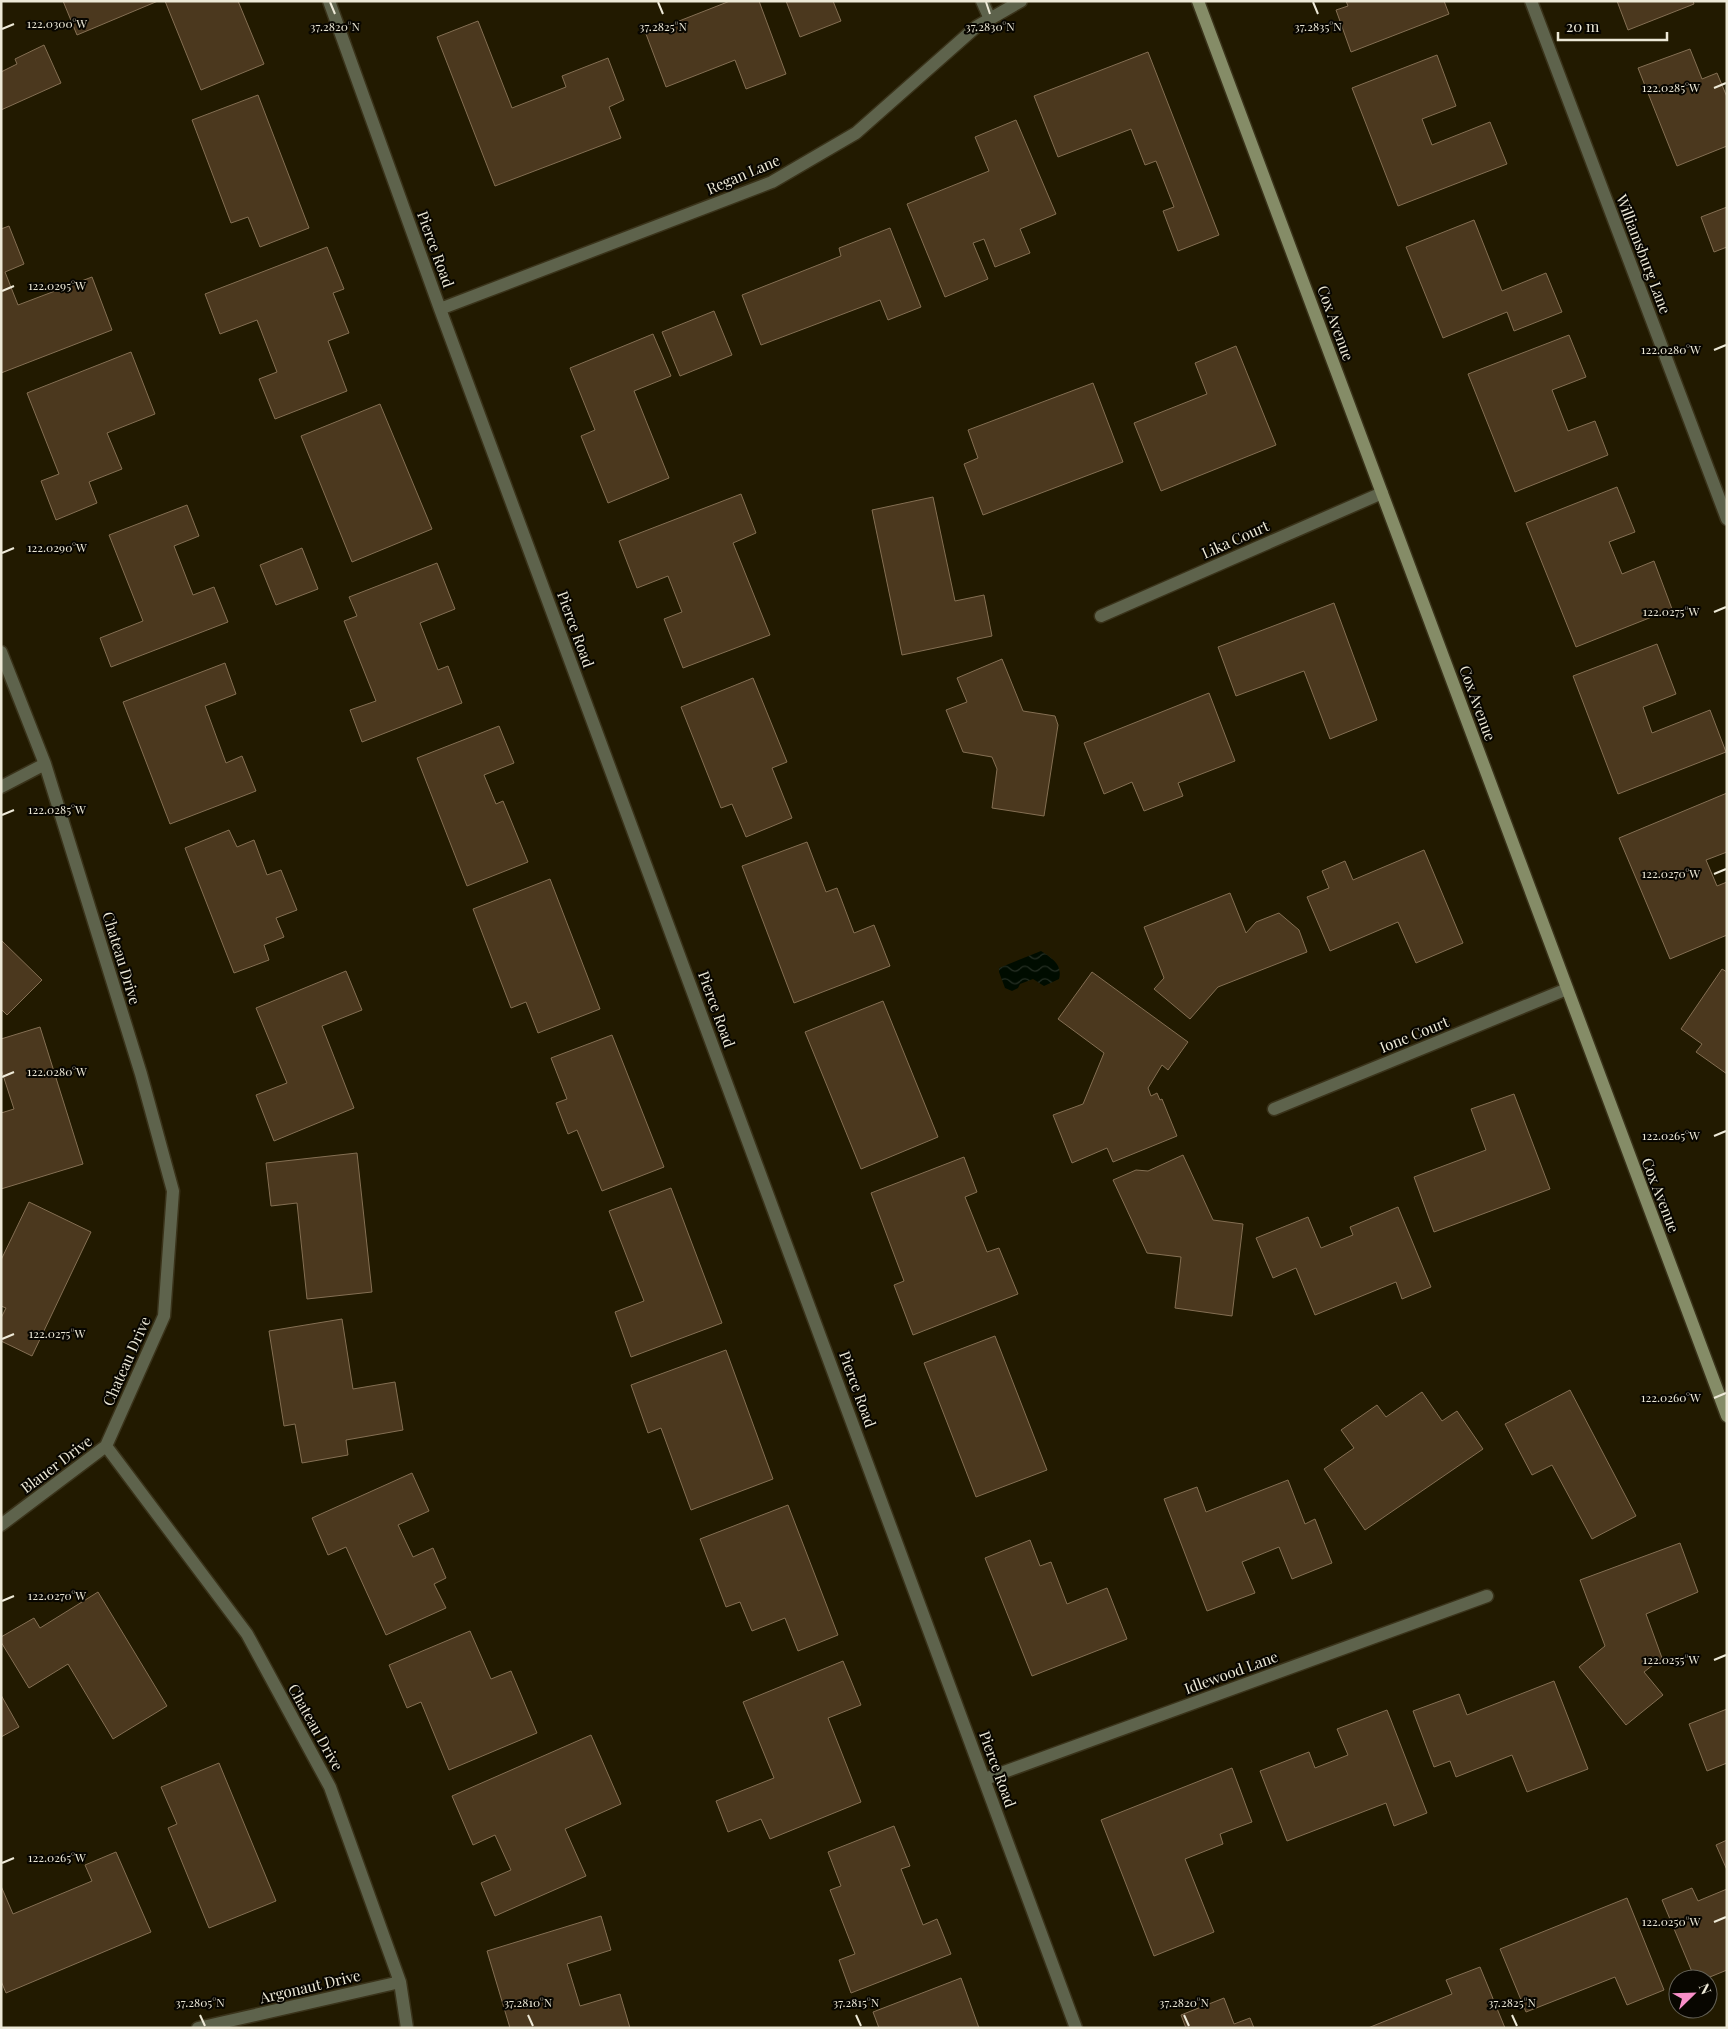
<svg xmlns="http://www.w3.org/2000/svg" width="1728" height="2029" font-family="'Playfair Display',serif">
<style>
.water{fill:url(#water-waves)}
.building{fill:#4b381e;stroke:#846f53}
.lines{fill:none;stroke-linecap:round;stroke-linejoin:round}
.lane-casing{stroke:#3a331a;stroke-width:15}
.street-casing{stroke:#3a331a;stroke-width:15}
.secondary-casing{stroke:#3a331a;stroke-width:15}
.lane{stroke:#5e634c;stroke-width:12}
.street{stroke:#5e634c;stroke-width:12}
.secondary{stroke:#858c67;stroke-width:12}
.ticks{fill:none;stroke:#ede9d7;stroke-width:2}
.labels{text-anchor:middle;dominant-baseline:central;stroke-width:4;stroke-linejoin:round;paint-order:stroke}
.street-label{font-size:15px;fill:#ede9d7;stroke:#080600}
.ticks-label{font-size:12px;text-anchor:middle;fill:#ede9d7;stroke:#080600;stroke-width:4;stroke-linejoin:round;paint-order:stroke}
</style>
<defs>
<pattern id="water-waves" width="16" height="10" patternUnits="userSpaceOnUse" patternTransform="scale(1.25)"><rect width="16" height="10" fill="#000c00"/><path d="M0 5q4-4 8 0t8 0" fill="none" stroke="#262f24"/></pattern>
</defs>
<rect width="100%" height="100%" fill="#221a00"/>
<path class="water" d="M1041,951C1052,958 1063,965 1059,979L1044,986L1033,979L1020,984L1018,988L1012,991L1005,988L999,972V968Z"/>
<path class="building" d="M63,1H158L77,35Z
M165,1H238L264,64L201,90Z
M730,1H759L786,74L746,89L735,60L666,87L646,34Z
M786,1H833L841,21L800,37Z
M1346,1H1444L1449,14L1351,52L1336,10L1348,6Z
M1617,1H1693L1694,4L1628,30Z
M478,21L512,108L566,87L562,76L608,58L624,100L609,107L621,138L495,186L437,37Z
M44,45L61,83L1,110V72L17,64L15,59Z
M1690,49L1702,79L1717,73L1727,97V146L1677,166L1638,68Z
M1148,52L1219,235L1178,251L1163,211L1174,207L1156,161L1145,165L1131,129L1058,157L1034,96Z
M1437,55L1456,106L1422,119L1432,145L1490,122L1507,164L1398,206L1352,88Z
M258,95L309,228L260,247L248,217L231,223L192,120Z
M1016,120L1056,214L1020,229L1030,253L995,267L984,239L973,243L988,279L945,297L907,204L989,171L975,137Z
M1727,207V247L1714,252L1701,217Z
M1474,220L1502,291L1546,273L1562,312L1514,331L1507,312L1443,338L1406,247Z
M9,226L24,264L5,272L18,305L92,277L112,330L1,373V229Z
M890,228L921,307L888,320L880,300L761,345L742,295L841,256L839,248Z
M327,247L344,289L333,293L349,333L328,341L347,391L275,419L259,379L277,372L257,320L220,334L205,294Z
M714,311L732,355L680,376L662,332Z
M653,334L671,376L634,391L669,478L608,503L581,436L595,430L570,368Z
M1569,335L1586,377L1552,390L1568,431L1595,421L1608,455L1515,492L1468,374Z
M1236,346L1276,445L1161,491L1134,423L1207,394L1195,363Z
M131,352L155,414L107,433L122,469L89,482L97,503L56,520L41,481L59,474L27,393Z
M1093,383L1123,462L983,515L964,464L978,458L968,430Z
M380,404L432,529L352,562L301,436Z
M1617,487L1635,532L1609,542L1622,574L1654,561L1672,609L1576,647L1526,523Z
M741,494L756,533L733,543L770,635L683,668L664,619L682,612L668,576L637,588L619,541Z
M933,497L955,601L984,595L992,636L902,655L872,510Z
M187,505L199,536L174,546L193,595L214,587L228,622L111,667L100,638L143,621L109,535Z
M302,548L318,589L276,605L260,565Z
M437,563L455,609L420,623L438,670L448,666L462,703L362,742L350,710L376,701L344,621L357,616L349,597Z
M1334,603L1377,720L1330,739L1304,671L1236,696L1218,647Z
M1657,644L1676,694L1643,707L1652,733L1710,710L1726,752L1618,794L1573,676Z
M1002,659L1023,711L1055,716L1058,725L1044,816L992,808L997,769L992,757L963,752L946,710L967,702L957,678Z
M225,663L236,694L205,706L226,763L242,756L256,791L170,824L123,702Z
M753,678L787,762L772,768L792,818L746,837L732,804L721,808L681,707Z
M1209,693L1235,761L1178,783L1183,796L1144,811L1132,782L1104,794L1084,743Z
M499,726L514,763L484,775L496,804L503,801L528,862L467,886L417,758Z
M1727,793V852L1706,860L1717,886L1727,882V935L1670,959L1619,838Z
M229,830L237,847L254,840L267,875L281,870L297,910L276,918L284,937L264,945L269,960L234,973L185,848Z
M807,842L826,892L837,888L854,933L874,925L890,966L794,1003L742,866Z
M1424,850L1463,943L1416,963L1398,922L1330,951L1307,897L1329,888L1322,871L1345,861L1353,880Z
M550,879L600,1009L538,1033L526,1002L511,1008L473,909Z
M1230,893L1246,933L1256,922L1279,913L1299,930L1307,952L1218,987L1190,1019L1154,989L1164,978L1144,927Z
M1,940L42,980L7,1015L1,1009Z
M1722,969L1727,972V1074L1696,1052L1702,1044L1681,1029Z
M346,971L362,1010L322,1026L354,1108L274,1141L256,1095L287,1083L256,1008Z
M1092,972L1188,1042L1168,1070L1162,1065L1148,1088L1151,1096L1157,1093L1160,1100L1162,1099L1177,1136L1113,1162L1107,1148L1072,1163L1053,1115L1083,1104L1104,1053L1058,1019Z
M883,1001L938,1137L861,1169L805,1032Z
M40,1027L83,1164L1,1189V1113L14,1109L1,1069V1039Z
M612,1035L664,1167L602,1191L577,1130L568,1134L556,1103L567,1099L551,1058Z
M1514,1094L1550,1189L1434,1232L1414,1177L1486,1150L1471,1109Z
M357,1153L372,1292L307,1299L297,1203L271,1206L266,1163Z
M1183,1155L1213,1220L1243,1224L1232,1316L1175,1308L1181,1257L1147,1253L1113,1180L1136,1170L1148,1171Z
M964,1157L977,1192L965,1197L987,1252L999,1248L1018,1294L913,1335L894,1285L904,1281L871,1193Z
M671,1188L722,1323L631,1357L615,1312L644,1301L609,1211Z
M29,1202L91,1232L32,1356L1,1341V1318L6,1308L1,1306V1260Z
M1398,1207L1431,1287L1402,1299L1396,1282L1315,1315L1296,1268L1273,1278L1256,1238L1308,1217L1321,1248L1353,1235L1350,1227Z
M342,1319L353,1389L395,1382L403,1430L346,1440L348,1455L302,1463L295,1424L284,1426L269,1331Z
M995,1336L1047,1470L976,1497L924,1363Z
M726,1350L773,1479L691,1510L661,1428L648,1433L631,1385Z
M1570,1390L1636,1516L1592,1539L1552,1465L1532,1475L1505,1424Z
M1422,1392L1442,1421L1457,1411L1483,1449L1365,1530L1324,1469L1354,1448L1341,1430L1377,1405L1386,1417Z
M412,1473L429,1511L398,1525L413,1557L433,1548L446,1578L434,1584L446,1608L386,1635L346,1547L328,1555L312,1518Z
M1288,1480L1305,1524L1315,1519L1332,1563L1292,1579L1279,1547L1242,1562L1255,1593L1207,1611L1164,1499L1197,1487L1206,1512Z
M788,1505L838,1635L798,1651L785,1618L752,1631L740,1602L726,1607L700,1539Z
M1030,1540L1040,1566L1051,1562L1067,1604L1107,1588L1127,1639L1032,1676L985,1558Z
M1680,1543L1698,1592L1646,1614L1662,1658L1644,1672L1663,1695L1626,1725L1579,1667L1605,1646L1580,1580Z
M98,1592L167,1706L113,1739L68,1664L29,1688L1,1642V1637L34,1618L40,1628Z
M470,1631L491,1679L511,1671L537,1733L449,1770L421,1702L407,1708L389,1665Z
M843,1661L861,1705L828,1718L861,1802L770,1839L761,1819L728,1832L716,1801L774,1778L743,1702Z
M1554,1681L1588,1769L1527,1792L1512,1755L1456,1777L1450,1761L1434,1767L1413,1711L1459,1694L1467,1715Z
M1,1695L19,1727L1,1737Z
M1727,1709V1763L1707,1771L1689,1724Z
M1387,1710L1427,1813L1394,1826L1386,1803L1287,1841L1260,1771L1309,1752L1315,1768L1348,1755L1337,1729Z
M591,1735L621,1804L565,1829L586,1876L495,1916L481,1883L511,1870L495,1835L473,1845L452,1796Z
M219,1763L276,1901L209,1928L168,1828L177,1824L161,1787Z
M1232,1768L1252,1822L1220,1834L1223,1844L1185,1859L1214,1932L1154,1956L1101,1820Z
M894,1826L910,1866L901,1869L923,1925L937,1919L951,1954L851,1993L839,1960L855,1954L830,1890L841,1886L828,1852Z
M1727,1840V1870L1716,1845Z
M116,1852L151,1932L6,1993L1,1981V1886L13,1914L92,1881L85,1865Z
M1692,1888L1698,1901L1727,1889V1970L1705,1979H1695L1662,1900Z
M1627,1898L1664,1990L1627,2005L1615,1977L1526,2012L1500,1949Z
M601,1916L611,1950L567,1964L580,2006L620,1994L630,2028H510L487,1951Z
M1480,1967L1505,2028H1368L1452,1994L1446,1980Z
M961,1978L979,2028H879L873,2012Z
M1224,1998L1234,2024L1250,2018L1254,2028H1186L1181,2015Z"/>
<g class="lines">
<defs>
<path id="lane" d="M982,1L990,19"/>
<path id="street" d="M329,1L440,309L1076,2028
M1531,1L1727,519
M440,309L772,182L856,133L976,27L1021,1
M1101,616L1382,493
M1,652L45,764L141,1074L173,1191L164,1316L106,1446L247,1634L330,1787L400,1982L407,2028
M1,787L45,764
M1274,1109L1567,989
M1,1525L106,1446
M985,1779L1487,1596
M198,2028L400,1982"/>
<path id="secondary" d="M1198,1L1727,1416"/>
</defs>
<use href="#lane" class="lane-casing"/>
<use href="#street" class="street-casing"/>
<use href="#secondary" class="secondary-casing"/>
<use href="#lane" class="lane"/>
<use href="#street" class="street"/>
<use href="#secondary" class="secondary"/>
</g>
<path class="ticks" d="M330,2L335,14M658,2L663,14M986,2L990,14M1313,2L1318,14M2,29L14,24M1714,88L1726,83M2,291L14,286M1714,350L1726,345M2,553L14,548M1714,612L1726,607M2,815L14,810M1714,874L1726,869M2,1077L14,1072M1714,1136L1726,1131M2,1339L14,1334M1714,1398L1726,1393M2,1601L14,1596M1714,1660L1726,1655M2,1863L14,1858M1714,1922L1726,1917M200,2015L205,2026M528,2015L533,2026M856,2015L861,2026M1184,2015L1189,2026M1512,2015L1517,2026"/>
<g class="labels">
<g class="street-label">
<text transform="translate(743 174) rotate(-23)">Regan Lane</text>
<text transform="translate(436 249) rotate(70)">Pierce Road</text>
<text transform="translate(1644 254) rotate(69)">Williamsburg Lane</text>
<text transform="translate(1336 323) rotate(70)">Cox Avenue</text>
<text transform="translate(1235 539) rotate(-24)">Lika Court</text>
<text transform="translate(576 629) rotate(70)">Pierce Road</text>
<text transform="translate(1478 703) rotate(70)">Cox Avenue</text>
<text transform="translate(122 958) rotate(73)">Chateau Drive</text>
<text transform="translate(717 1009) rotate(70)">Pierce Road</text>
<text transform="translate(1414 1034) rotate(-22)">Ione Court</text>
<text transform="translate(1661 1195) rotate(69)">Cox Avenue</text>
<text transform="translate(126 1361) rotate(-66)">Chateau Drive</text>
<text transform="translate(858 1389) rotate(70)">Pierce Road</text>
<text transform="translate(56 1464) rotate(-37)">Blauer Drive</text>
<text transform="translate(1231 1672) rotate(-20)">Idlewood Lane</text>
<text transform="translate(316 1727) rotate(61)">Chateau Drive</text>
<text transform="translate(998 1769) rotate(70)">Pierce Road</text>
<text transform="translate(310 1986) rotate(-13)">Argonaut Drive</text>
</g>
</g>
<g class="ticks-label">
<text x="57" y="28">122.0300°W</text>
<text x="335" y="31">37.2820°N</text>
<text x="663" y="31">37.2825°N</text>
<text x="990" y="31">37.2830°N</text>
<text x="1318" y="31">37.2835°N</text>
<text x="1671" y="92">122.0285°W</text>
<text x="57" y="290">122.0295°W</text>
<text x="1671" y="354">122.0280°W</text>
<text x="57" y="552">122.0290°W</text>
<text x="1671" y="616">122.0275°W</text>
<text x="57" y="814">122.0285°W</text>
<text x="1671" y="878">122.0270°W</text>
<text x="57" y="1076">122.0280°W</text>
<text x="1671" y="1140">122.0265°W</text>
<text x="57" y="1338">122.0275°W</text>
<text x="1671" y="1402">122.0260°W</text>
<text x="57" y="1600">122.0270°W</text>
<text x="1671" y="1664">122.0255°W</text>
<text x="57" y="1862">122.0265°W</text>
<text x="1671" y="1926">122.0250°W</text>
<text x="200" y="2007">37.2805°N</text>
<text x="528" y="2007">37.2810°N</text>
<text x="856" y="2007">37.2815°N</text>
<text x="1184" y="2007">37.2820°N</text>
<text x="1512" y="2007">37.2825°N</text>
</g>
<rect width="1728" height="2029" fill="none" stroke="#ede9d7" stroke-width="5"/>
<g transform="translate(1693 1994) rotate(67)"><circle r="24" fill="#080600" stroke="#646156"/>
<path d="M0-4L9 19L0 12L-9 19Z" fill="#f98fc9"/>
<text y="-8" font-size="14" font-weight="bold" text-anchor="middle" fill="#ede9d7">N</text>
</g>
<path d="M1558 32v8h109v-8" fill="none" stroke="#ede9d7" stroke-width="2.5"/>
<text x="1566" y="32" font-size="15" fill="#ede9d7" stroke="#080600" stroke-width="4" paint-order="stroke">20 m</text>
</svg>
